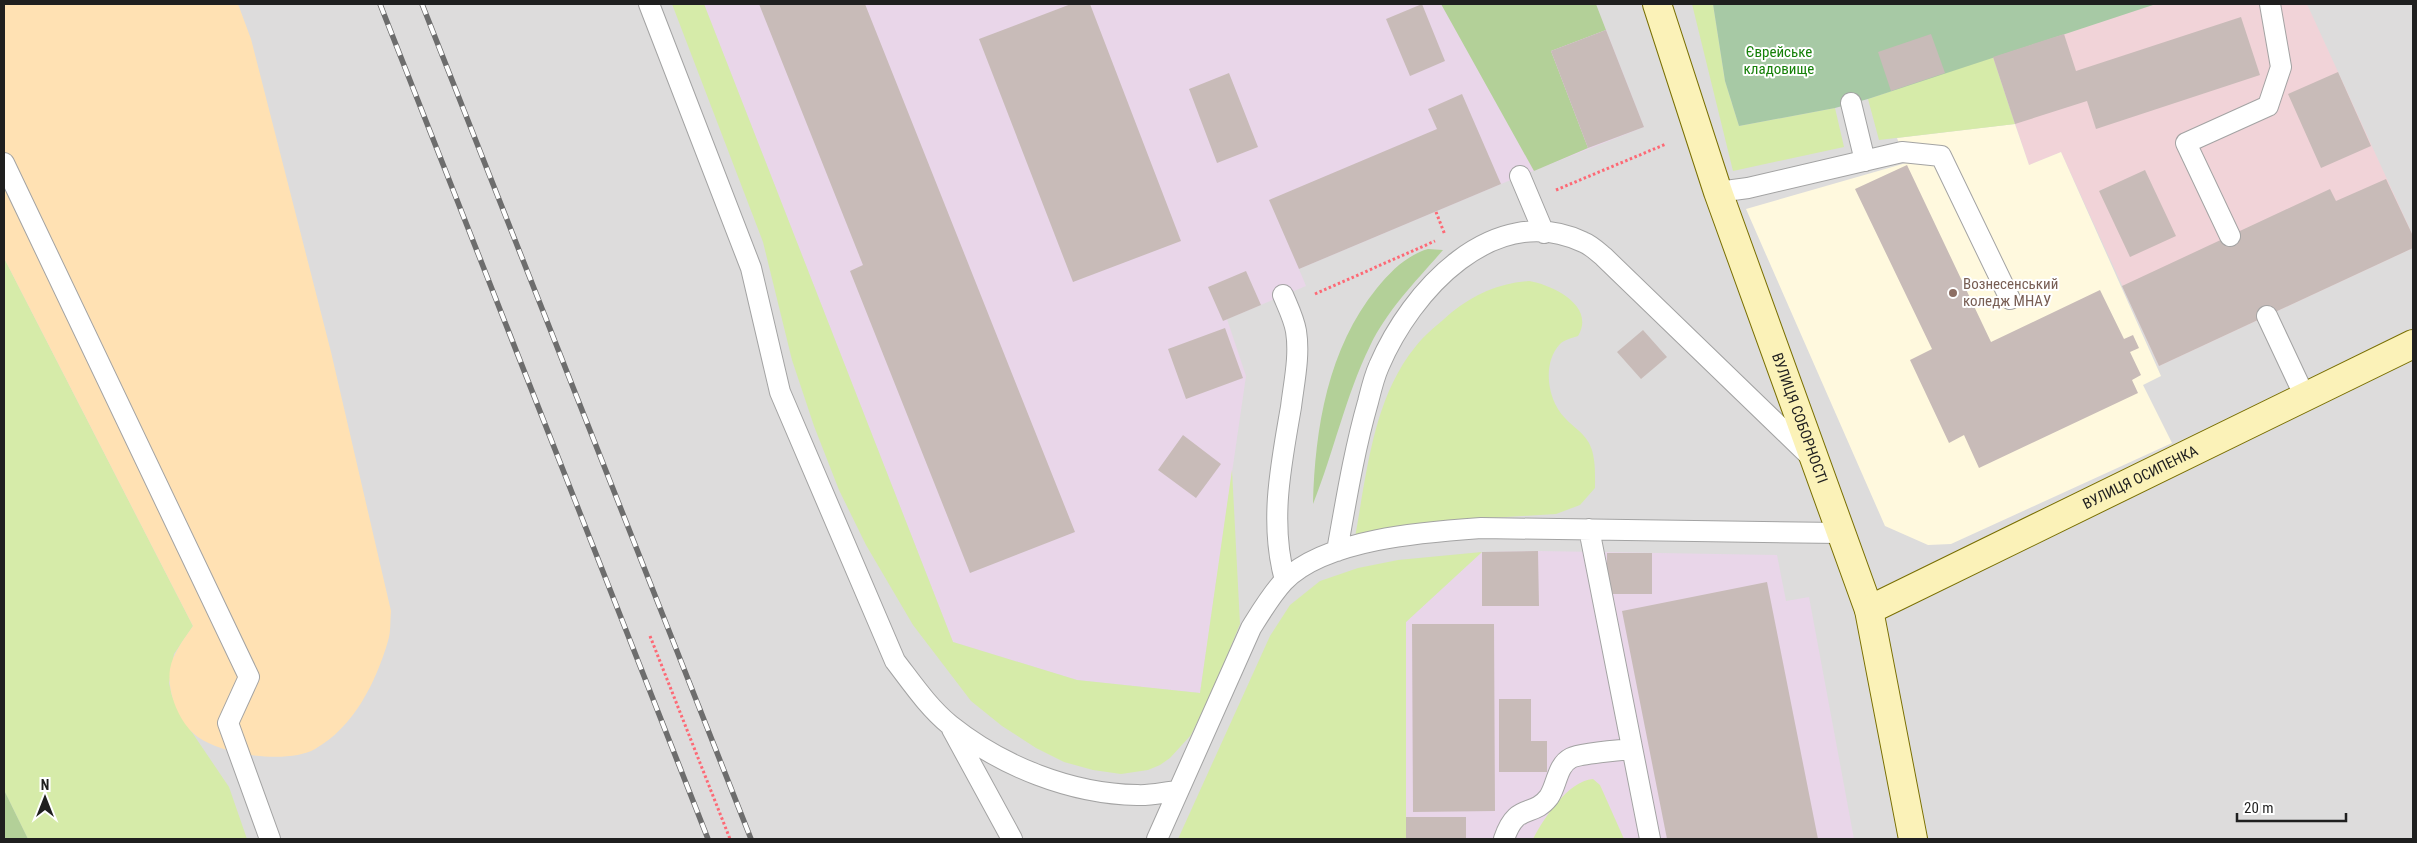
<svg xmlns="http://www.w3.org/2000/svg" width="2417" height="843" font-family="'Roboto Condensed',sans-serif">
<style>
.residential{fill:#dddcdc}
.commercial{fill:#f1d3d8}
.industrial{fill:#e9d6e9}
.education{fill:#fff9de}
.grass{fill:#d6eba9}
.forest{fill:#b3d098}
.sand{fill:#ffe1b3}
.cemetery{fill:#a7c9a5}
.building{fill:#c8bbb8}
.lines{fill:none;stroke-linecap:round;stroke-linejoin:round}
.lane-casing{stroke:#a3a3a3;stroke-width:22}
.secondary-casing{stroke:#796f02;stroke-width:30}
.path{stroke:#fd6975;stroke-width:3;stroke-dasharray:2.5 2.5;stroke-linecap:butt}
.lane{stroke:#fff;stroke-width:20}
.secondary{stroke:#fbf2b8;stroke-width:28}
.rail-casing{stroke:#6d6d6d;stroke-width:5.5}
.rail{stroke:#fff;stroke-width:4;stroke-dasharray:11;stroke-linecap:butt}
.education-dot{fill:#8d6e63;stroke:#fff;stroke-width:2}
.labels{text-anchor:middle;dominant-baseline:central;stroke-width:4;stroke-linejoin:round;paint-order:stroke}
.park-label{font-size:15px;fill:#168009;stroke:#fff}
.education-label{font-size:15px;fill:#785e54;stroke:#fff;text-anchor:start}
.street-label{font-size:15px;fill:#1f1f1f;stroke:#fff}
</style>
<rect width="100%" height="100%" fill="#f0eae5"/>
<path class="residential" d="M4,4H2413V839H4Z"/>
<path class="commercial" d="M2155,4H2307L2413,236V248L2159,366L2061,152L2029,165L1993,57Z"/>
<path class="industrial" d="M704,4H1596L1644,127L1501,184L1299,269L1306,286L1227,319L1246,376L1200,693L1077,680L953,642Z
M1538,551L1777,555L1786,601L1809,597L1854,839H1406V622L1482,552Z"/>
<path class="education" d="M2015,124L2029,165L2061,152L2161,376L2143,385L2172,443L1951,544L1928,545L1885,526L1746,209L1906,163L1897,138Z"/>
<path class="grass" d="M672,4H704L953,642L1077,680L1200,693L1232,470L1240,624L1216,683L1191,735L1170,758L1160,765L1148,770L1121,774L1093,770L1064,762L1036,748L1002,726L971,701L913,625L866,545L839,490L814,426L792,360L763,242Z
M1692,4H1713L1725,81L1739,126L1835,108L1844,147L1733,171Z
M1993,57L2015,124L1879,140L1868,99Z
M4,258L193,626L174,654L169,683L172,696L183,719L229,787L247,839H28L4,790Z
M1529,281C1553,285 1596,306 1578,336C1572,338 1564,340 1560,344C1542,363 1547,400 1565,418C1574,428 1581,430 1589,443C1596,456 1595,474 1595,488L1580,505L1556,514L1459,520L1355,537C1367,473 1373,398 1416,346C1426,333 1440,323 1452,312C1475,294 1499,283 1529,281Z
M1482,552L1406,622V839H1178L1270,636L1290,605L1320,581L1358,568L1398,560Z
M1593,779L1600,785L1624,839H1533C1544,818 1568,781 1593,779Z"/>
<path class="forest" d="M1441,4H1596L1606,30L1551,51L1588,148L1534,171Z
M1428,249L1443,250C1417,280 1387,310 1370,346C1345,397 1334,452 1313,504C1315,428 1328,348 1377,288C1391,271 1407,255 1428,249Z
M4,790L28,839H4Z"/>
<path class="sand" d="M4,4H238L251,39L331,352L391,611C390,621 391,632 388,641C376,682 354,727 315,749C287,765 215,755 192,732C177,717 167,690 170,669C173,653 184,639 193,626L4,258Z"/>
<path class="cemetery" d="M1713,4H2156L1868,99L1835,108L1739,126L1725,81Z"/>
<path class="building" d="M759,4H865L1075,532L970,573L850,271L863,265Z
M1071,4H1090L1181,241L1073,282L979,39Z
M1422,4L1445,61L1410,76L1386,19Z
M2241,17L2260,75L2096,129L2087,101L2015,124L1993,57L2064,34L2076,71Z
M1606,30L1644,127L1588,148L1551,51Z
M1931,34L1945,73L1891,91L1878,52Z
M2338,72L2371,146L2321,168L2288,94Z
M1229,73L1258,147L1217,163L1189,89Z
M1462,94L1501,184L1299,269L1269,200L1437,129L1428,109Z
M1907,165L1991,342L2100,290L2124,339L2133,335L2139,348L2130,352L2141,375L2132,380L2138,393L1979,468L1964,435L1949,443L1910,360L1932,349L1855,189Z
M2145,170L2176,236L2130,257L2099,191Z
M2386,179L2413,236V248L2159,366L2122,286L2330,189L2336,201Z
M1246,271L1261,305L1223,321L1208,287Z
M1225,328L1243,378L1186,399L1168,349Z
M1643,330L1667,357L1641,379L1617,352Z
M1183,435L1221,464L1196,498L1158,470Z
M1538,551L1539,606H1482V552Z
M1607,553H1652V594H1607Z
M1767,582L1818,839H1667L1622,611Z
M1412,624H1494L1495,811L1413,812Z
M1499,699H1531V741H1547V772H1499Z
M1406,817H1466V839H1406Z"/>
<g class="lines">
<defs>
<path id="lane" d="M649,4L751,268L780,392L895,661C912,683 928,707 950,725C1001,766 1071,794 1137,795C1150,796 1165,792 1178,791
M1851,103L1865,161
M4,163L249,677L228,723L270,839
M1520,176L1544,233
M1718,192L1748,188L1902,152L1941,156L2010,299
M2230,236L2186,143L2268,106L2281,67L2270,4
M1283,295C1288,307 1294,319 1296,331C1300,356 1294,382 1291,407C1281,465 1269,522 1285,580
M2267,316L2305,397
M1589,529L1650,839
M1337,551C1346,501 1354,451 1368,402C1371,390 1374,377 1379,366C1411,291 1493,200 1583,242C1591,245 1598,252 1604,257L1813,459
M952,729L1012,839
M1157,839L1251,628C1261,612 1271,595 1284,581C1325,539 1424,532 1481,528L1840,533
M1504,839C1517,801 1532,819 1549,797C1557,785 1557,765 1571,758C1579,754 1620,750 1632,749"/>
<g id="secondary">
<path id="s1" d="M1657,4L1718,192L1869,610L1913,839"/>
<path id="s2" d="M1869,610L2413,344"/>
</g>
</defs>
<use href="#lane" class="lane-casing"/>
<use href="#secondary" class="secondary-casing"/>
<path class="path" d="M1556,190L1666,144
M1436,212L1445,235
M1315,294L1435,241
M650,636L730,839"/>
<use href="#lane" class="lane"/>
<use href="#secondary" class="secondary"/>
<defs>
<path id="rail" d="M380,4L708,839
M422,4L751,839"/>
</defs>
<use href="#rail" class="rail-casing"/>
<use href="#rail" class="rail"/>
</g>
<circle class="education-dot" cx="1953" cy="293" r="5"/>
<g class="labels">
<g class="park-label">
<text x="1779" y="52">Єврейське<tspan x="1779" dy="17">кладовище</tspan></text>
</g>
<g class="education-label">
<text x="1963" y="284">Вознесенський<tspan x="1963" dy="17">коледж МНАУ</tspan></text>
</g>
<g class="street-label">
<text stroke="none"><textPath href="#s1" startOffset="438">ВУЛИЦЯ СОБОРНОСТІ</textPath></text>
<text stroke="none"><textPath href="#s2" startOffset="302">ВУЛИЦЯ ОСИПЕНКА</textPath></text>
</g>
</g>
<rect width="2417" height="843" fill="none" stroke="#1f1f1f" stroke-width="10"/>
<g transform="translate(45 798)" stroke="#ffffff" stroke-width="4" paint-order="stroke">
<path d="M0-4L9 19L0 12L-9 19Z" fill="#1f1f1f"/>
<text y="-8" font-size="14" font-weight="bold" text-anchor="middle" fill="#1f1f1f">N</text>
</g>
<path d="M2237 813v8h109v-8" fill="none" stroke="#1f1f1f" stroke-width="2.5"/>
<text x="2244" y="813" font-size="15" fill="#1f1f1f" stroke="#ffffff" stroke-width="4" paint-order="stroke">20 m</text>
</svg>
